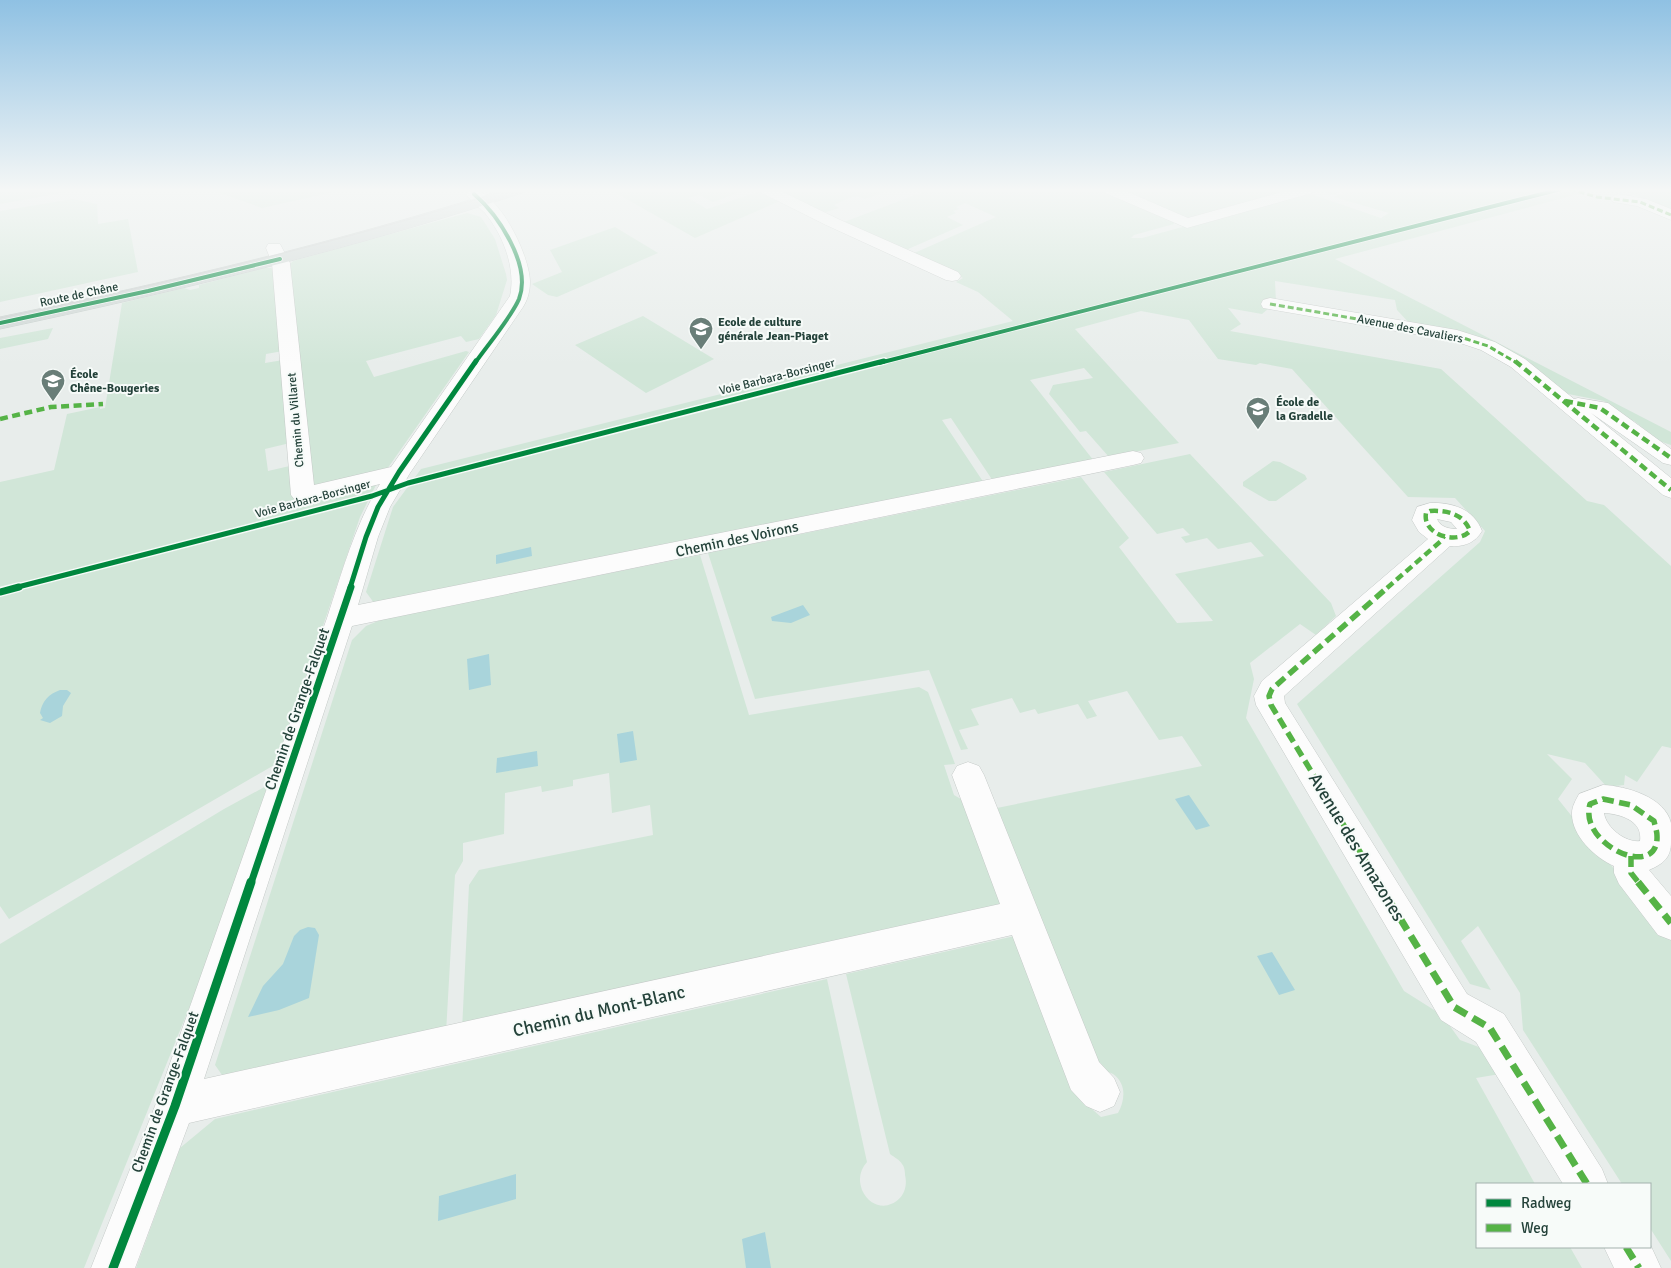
<svg xmlns="http://www.w3.org/2000/svg" width="1671" height="1268" font-family="Signika,sans-serif">
<style>
.green{fill:#d1e6d8}
.water{fill:#a9d4db}
.lines{fill:none;stroke-linecap:round;stroke-linejoin:round}
.minor-casing{stroke:#c5cac8;stroke-width:1}
.major-casing{stroke:#c3ccc9;stroke-width:1}
.minor{fill:#fcfcfc;fill-rule:evenodd}
.major{fill:#cfd7d5;fill-rule:evenodd}
.tram{stroke:#c9cdcc;stroke-width:1}
.quiet-far3{stroke:#55b346;stroke-width:3;stroke-dasharray:6 3;stroke-linecap:butt}
.quiet-far2{stroke:#55b346;stroke-width:4.5;stroke-dasharray:8 4.5;stroke-linecap:butt}
.quiet-far1{stroke:#55b346;stroke-width:5.5;stroke-dasharray:11 5.5;stroke-linecap:butt}
.quiet{stroke:#55b346;stroke-width:7;stroke-dasharray:14 7;stroke-linecap:butt}
.cycleway-far3-casing{stroke:#f7fbf9;stroke-width:5.5}
.cycleway-far2-casing{stroke:#f7fbf9;stroke-width:8}
.cycleway-far1-casing{stroke:#f7fbf9;stroke-width:10}
.cycleway-casing{stroke:#f7fbf9;stroke-width:12}
.cycleway-far3{stroke:#00873e;stroke-width:4}
.cycleway-far2{stroke:#00873e;stroke-width:5}
.cycleway-far1{stroke:#00873e;stroke-width:7}
.cycleway{stroke:#00873e;stroke-width:9}
.labels{text-anchor:middle;dominant-baseline:central;stroke-width:4;stroke-linejoin:round;paint-order:stroke}
.far-street-label{font-size:12px;fill:#24423a;stroke:#f7fbf9}
.far-poi-label{font-size:12px;font-weight:bold;fill:#24423a;stroke:#f7fbf9;text-anchor:start}
.street-label{font-size:15px;fill:#24423a;stroke:#f7fbf9}
.near-street-label{font-size:18px;fill:#24423a;stroke:#f7fbf9}
</style>
<rect width="100%" height="100%" fill="#e8edeb"/>
<path class="green" d="M0,189H78V190L0,204Z
M209,189H347L262,208Z
M609,189H749L713,202L699,195L688,198L707,209L760,191L780,201L695,238Z
M773,189H886L889,190L865,199C853,193 844,201 834,205L839,208L826,212L820,211Z
M931,189H1100L1173,221L1174,224L1134,235L1131,238H1142L1308,193L1381,218L1389,213L1334,197L1348,191L1345,189L1333,195L1315,189H1597L1335,259L1671,432V445L1659,441L1634,421L1618,417L1604,401L1558,392L1509,353L1411,325L1397,310L1395,300L1275,281L1276,302L1262,314L1228,308L1241,324L1230,331L1441,369L1587,501L1604,505L1671,566V748L1662,746L1637,782L1625,775L1624,785L1607,787L1585,763L1547,754L1572,779L1558,799L1671,940V1261L1650,1228V1184H1622L1523,1030L1520,993L1478,926L1461,941L1491,990L1470,984L1297,704L1480,542L1485,531L1455,498L1408,497L1292,369L1260,363L1256,365L1218,359L1189,320L1141,311L1075,329L1179,443L1109,457L1086,431L1080,432L1049,394L1053,385L1093,378L1084,368L1030,380L1094,461L993,481L951,418L942,420L984,483L374,603L366,592L393,507L421,469L1013,321L978,292L956,282L963,278L912,254L996,217L965,203L956,207L959,209L953,211L956,213L947,217L963,225L906,250L844,222Z
M1145,189H1280L1291,193L1189,220L1128,194Z
M1620,189H1671V210Z
M73,199L97,204L98,224L128,219L138,272L0,302V211Z
M467,213L481,217L495,239L506,274L507,280L496,315L479,339L466,342L461,336L366,361L374,377L466,351L469,352L385,472L313,489L286,268L293,261Z
M615,227L658,253L557,297L548,295L532,284L562,272L550,250Z
M264,268H271L274,270L283,351L266,354L265,363L283,360L290,443L265,449L268,471L294,465L296,499L378,481L360,517L276,764L9,919L0,906V482L54,470L67,414L100,407V409L105,408L122,303L184,288L190,290L199,288V285Z
M643,316L714,359L646,393L575,345Z
M53,328L48,339L0,349V338Z
M1190,454L1331,603L1336,616L1316,635L1300,624L1250,663L1254,679L1246,718L1404,991L1442,1015L1460,1040L1484,1049L1500,1074L1476,1078L1535,1184H1477V1247H1570L1582,1268H136L180,1148L215,1119L827,979L867,1162C860,1170 858,1179 862,1190C875,1219 912,1204 905,1175C905,1171 904,1166 902,1164C900,1160 894,1157 890,1154L846,974L1019,935L1084,1102L1101,1117L1118,1113C1125,1100 1127,1084 1113,1074C1108,1071 1099,1070 1094,1068L992,809L1202,766L1182,736L1159,740L1127,691L1088,701L1097,716L1087,719L1078,704L1038,714L1035,709L1020,713L1012,698L971,709L979,725L959,730L968,749L961,750L929,670L755,699L708,553L1081,477L1129,538L1119,547L1177,623L1213,621L1175,574L1264,556L1251,542L1218,549L1207,538L1186,543L1181,537L1190,535L1183,528L1157,534L1104,472Z
M1273,461L1280,462L1305,475L1307,479L1276,501H1269L1243,486V482Z
M700,555L749,715L919,687L928,692L955,764L944,765L954,795L971,805L1003,909L462,1030L469,885L479,870L653,835L650,805L612,813L609,773L573,780V786L542,792L541,786L505,793L504,834L463,843V861L455,875L446,1033L227,1082L215,1065L352,640L366,626L383,619Z
M268,785L198,986L84,1268H0V944L224,809Z"/>
<path class="water" d="M531,547L532,556L496,564V555Z
M803,605L810,615L791,623L772,621L771,617Z
M489,654L491,685L469,690L467,659Z
M60,690H67L71,693L63,706L62,716L50,723L40,720L43,718L40,713C42,701 49,694 60,690Z
M633,731L637,760L620,763L617,734Z
M537,751L538,766L496,773L497,758Z
M1189,795L1210,826L1196,830L1175,799Z
M308,927L315,928L319,935L309,998L279,1010L248,1017L263,986L283,964L294,936L300,930Z
M1272,952L1295,990L1279,995L1257,956Z
M516,1174V1199L438,1221L439,1196Z
M765,1232L771,1268H746L742,1239Z"/>
<g class="lines">
<defs>
<path id="minor" d="M474,189C501,196 529,255 530,281C530,291 528,299 523,307L410,473L390,507L378,537L358,605L1133,451L1141,453L1144,458L1141,463L1133,465L352,626L204,1079L1000,904L952,775L957,766L968,762L979,766L984,775L1099,1062L1114,1078L1120,1092L1114,1106L1100,1112L1086,1106L1071,1090L1012,935L189,1123L135,1268H91L155,1106L327,618C342,572 355,525 380,484L303,503L295,500L291,495L272,263L266,248L268,244H280L290,263L314,485L391,467L510,296C516,268 503,235 485,213C479,207 471,201 466,194L469,191Z
M757,189H777L838,219L958,272L961,276L958,280L952,281L946,280L826,225L760,192Z
M1100,189H1121L1188,218L1293,189L1315,190L1312,193L1187,228L1103,192Z
M1619,194L1646,199L1671,209V220L1637,206L1613,202L1611,199L1613,196Z
M1270,298L1457,330L1495,342L1525,359L1574,399L1578,398L1608,403L1671,449V465L1663,463L1591,413L1671,478V498L1663,495L1511,367L1481,350L1454,341L1263,308L1261,304L1263,300Z
M1430,503C1452,502 1474,509 1482,531C1475,543 1464,547 1450,546L1284,696L1285,703L1467,994L1504,1014L1602,1169L1608,1184H1563L1476,1042L1441,1020L1256,705L1254,696L1262,681L1428,539L1419,532L1412,520L1417,507ZM1437,519L1451,522L1457,529C1449,529 1440,527 1437,519Z
M1603,785C1626,786 1665,797 1671,823C1671,829 1671,836 1671,842C1671,858 1663,864 1649,870L1671,896V940L1658,935L1619,884L1614,873V866C1595,858 1571,835 1572,813C1572,806 1576,800 1579,794ZM1604,813C1621,814 1643,821 1640,841C1626,843 1606,828 1604,813Z
M1650,1244L1661,1268H1614L1604,1247H1650Z"/>
<path id="major" d="M505,189H528L525,192C353,249 178,291 0,329V317C170,282 339,242 505,189Z"/>
</defs>
<use href="#minor" class="minor-casing"/>
<use href="#major" class="major-casing"/>
<use href="#minor" class="minor"/>
<use href="#major" class="major"/>
<path class="tram" d="M0,318C172,282 342,242 510,189"/>
<path class="quiet-far3" d="M1570,189L1597,197L1640,202L1671,215
M1270,304L1457,336L1488,346L1517,363"/>
<path class="quiet-far2" d="M1515,361L1671,490
M1565,401L1600,408L1671,458
M0,419L51,407L103,404
M1430,511C1447,510 1464,514 1470,531C1457,545 1422,535 1426,513Z
M1387,588L1441,541L1444,536"/>
<path class="quiet-far1" d="M1603,799L1631,805L1654,821C1655,826 1657,831 1657,836C1659,881 1578,845 1590,804Z
M1631,856V873L1639,883
M1379,883L1271,705L1269,696L1272,689L1388,587"/>
<path class="quiet" d="M1378,882L1454,1007L1490,1028L1587,1184
M1638,882L1671,923
M1626,1247L1639,1268"/>
<defs>
<path id="cycleway-far3" d="M474,194C498,215 532,265 519,299C512,316 487,346 475,363
M0,323L148,291L280,259
M879,363L1561,189"/>
<path id="cycleway-far2" d="M14,588L372,496L408,483L884,361
M350,588L366,537L378,507L399,472L476,361"/>
<path id="cycleway-far1" d="M0,592L19,587
M251,883L351,587"/>
<path id="cycleway" d="M113,1268L175,1106L251,882"/>
</defs>
<use href="#cycleway-far3" class="cycleway-far3-casing"/>
<use href="#cycleway-far2" class="cycleway-far2-casing"/>
<use href="#cycleway-far1" class="cycleway-far1-casing"/>
<use href="#cycleway" class="cycleway-casing"/>
<use href="#cycleway-far3" class="cycleway-far3"/>
<use href="#cycleway-far2" class="cycleway-far2"/>
<use href="#cycleway-far1" class="cycleway-far1"/>
<use href="#cycleway" class="cycleway"/>
</g>
<linearGradient id="sky" x2="0" y2="1"><stop stop-color="#8fc1e3"/><stop offset="0.52" stop-color="#f5f7f6"/><stop offset="1" stop-color="#f5f7f6" stop-opacity="0"/></linearGradient>
<rect width="1671" height="366" fill="url(#sky)"/>
<defs>
<symbol id="school-pin" viewBox="-11 -11 22 30"><path d="M0 17L-7.5 6A9.5 9.5 0 1 1 7.5 6Z" fill="#697e78" stroke="#f7fbf9"/><path d="M0-5L7-2L0 1L-7-2ZM-4 1L0 2.5L4 1V4Q0 6-4 4Z" fill="#fff"/></symbol>
</defs>
<g fill-rule="evenodd">
<use href="#school-pin" x="687" y="315" width="28" height="38"/>
<use href="#school-pin" x="39" y="367" width="28" height="38"/>
<use href="#school-pin" x="1244" y="395" width="28" height="38"/>
</g>
<g class="labels">
<g class="far-street-label">
<text transform="translate(79 295) rotate(-12)">Route de Chêne</text>
<text transform="translate(1410 329) rotate(11)">Avenue des Cavaliers</text>
<text transform="translate(777 377) rotate(-14)">Voie Barbara-Borsinger</text>
<text transform="translate(296 420) rotate(-95)">Chemin du Villaret</text>
<text transform="translate(313 499) rotate(-15)">Voie Barbara-Borsinger</text>
</g>
<g class="far-poi-label">
<text x="718" y="322">Ecole de culture<tspan x="718" dy="14">générale Jean-Piaget</tspan></text>
<text x="70" y="374">École<tspan x="70" dy="14">Chêne-Bougeries</tspan></text>
<text x="1276" y="402">École de<tspan x="1276" dy="14">la Gradelle</tspan></text>
</g>
<g class="street-label">
<text transform="translate(737 539) rotate(-12)">Chemin des Voirons</text>
<text transform="translate(297 709) rotate(-71)">Chemin de Grange-Falquet</text>
<text transform="translate(165 1092) rotate(-70)">Chemin de Grange-Falquet</text>
</g>
<g class="near-street-label">
<text transform="translate(1357 847) rotate(59)">Avenue des Amazones</text>
<text transform="translate(599 1011) rotate(-13)">Chemin du Mont-Blanc</text>
</g>
</g>
<rect x="1476" y="1183" width="175" height="65" fill="#f7fbf9" stroke="#a3b1ad"/>
<rect x="1486" y="1199" width="25" height="8" fill="#00873e" stroke="#a3b1ad"/>
<text x="1521" y="1208" font-size="15" fill="#24423a">Radweg</text>
<rect x="1486" y="1224" width="25" height="8" fill="#55b346" stroke="#a3b1ad"/>
<text x="1521" y="1233" font-size="15" fill="#24423a">Weg</text>
</svg>
